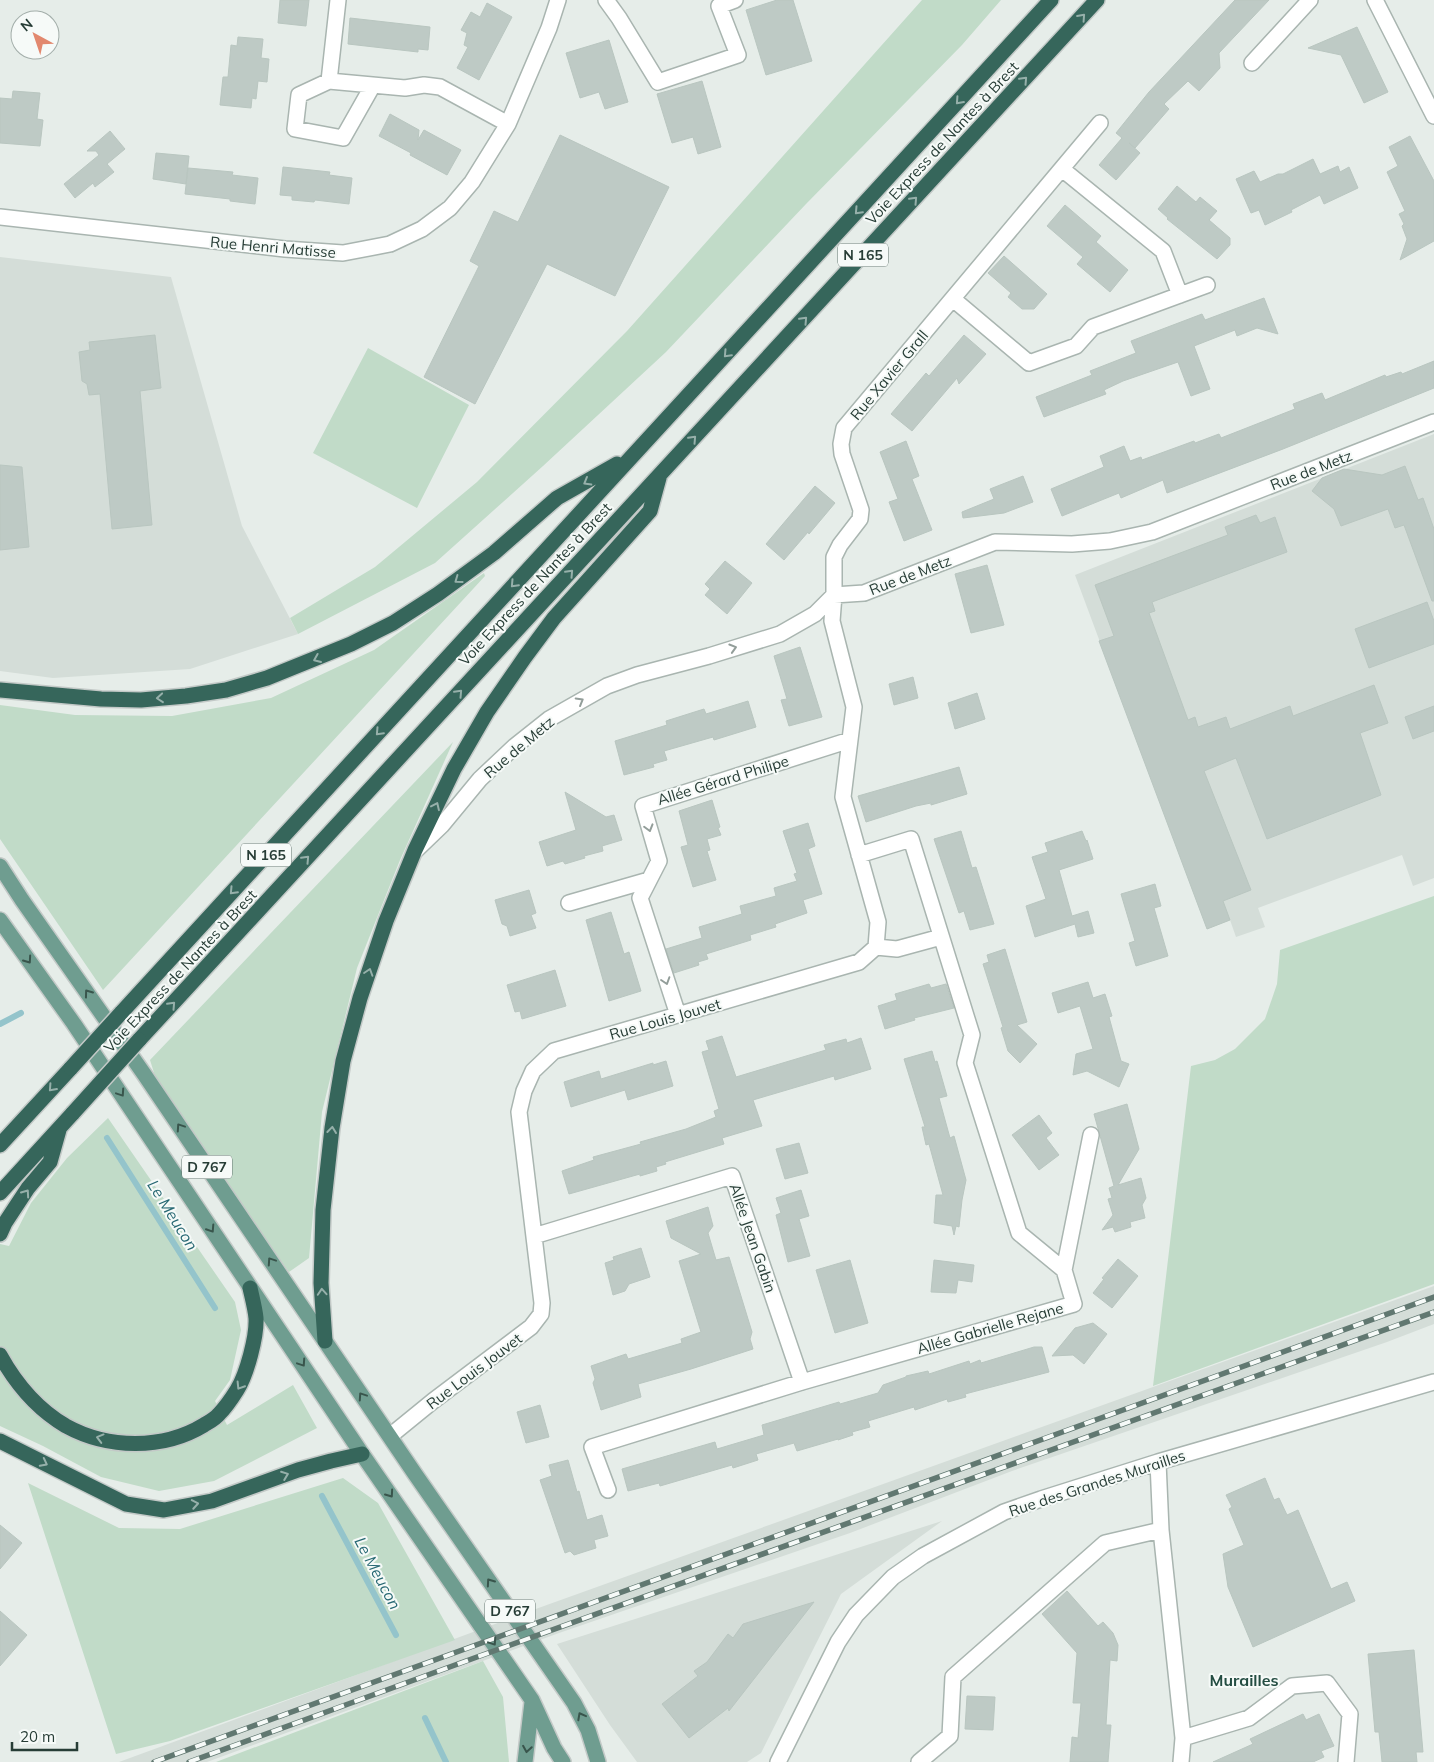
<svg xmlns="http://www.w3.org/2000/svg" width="1434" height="1762" font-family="Mulish,sans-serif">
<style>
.built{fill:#d4ddd8}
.green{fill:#c1dbc8}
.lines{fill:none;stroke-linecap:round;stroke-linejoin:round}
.stream{stroke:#94c4cb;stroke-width:6}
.building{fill:#becac5;stroke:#b9c6c0}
.minor-casing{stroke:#a9b5b0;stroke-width:18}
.major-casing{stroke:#c3c9c7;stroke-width:18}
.highway-casing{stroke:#c3c9c7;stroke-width:18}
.minor{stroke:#fff;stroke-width:15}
.major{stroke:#6f9d90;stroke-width:15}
.highway{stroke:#36665b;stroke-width:15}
.rail-casing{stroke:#617871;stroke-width:5.5}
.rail{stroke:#f6faf8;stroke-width:4;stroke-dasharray:11;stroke-linecap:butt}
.highway-bridge-casing{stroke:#c3c9c7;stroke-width:18;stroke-linecap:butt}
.highway-bridge{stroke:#36665b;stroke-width:15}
.oneway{stroke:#96b0aa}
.oneway2{stroke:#939e9a}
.oneway3{stroke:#39554c}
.labels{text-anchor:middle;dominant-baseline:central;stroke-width:4;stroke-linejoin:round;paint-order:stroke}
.shield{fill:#f6faf8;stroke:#657670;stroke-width:1}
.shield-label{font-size:14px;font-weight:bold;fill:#273d36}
.street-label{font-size:15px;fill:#273d36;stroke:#f6faf8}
.water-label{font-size:16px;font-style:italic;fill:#276873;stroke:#f6faf8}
.neighbourhood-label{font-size:16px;font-weight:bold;fill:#244d42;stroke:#f6faf8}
</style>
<rect width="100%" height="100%" fill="#e6ede9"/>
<path class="built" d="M0,257L171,277L242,526L298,634L190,669L53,678L0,671Z
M1434,434V878L1413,886L1402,855L1258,908L1265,927L1236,937L1230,920L1207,929L1075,575Z
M1434,1286V1324L1387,1342L1012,1471L850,1533L559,1633L207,1762H119L544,1606Z
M942,1521L841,1594L761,1753L747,1762H637L610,1725L557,1644Z"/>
<path class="green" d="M922,0H1001L962,45L806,204L666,352L543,466L435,563L298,634L290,618L375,567L477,482L627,331Z
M368,348L469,405L417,508L313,453Z
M484,573L485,576L103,990L0,839V705L75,715L172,716L271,698L374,650Z
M453,742L400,860L357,968L322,1112L309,1258L289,1272L161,1095L150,1060Z
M1434,896V1284L1153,1386L1191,1066L1215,1060L1235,1049L1265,1019L1277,984L1280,950Z
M108,1118L235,1302L241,1330L230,1380L215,1401L227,1425L293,1385L317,1428L214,1481L159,1491L101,1477L43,1446L0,1426V1244L9,1246L31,1203L67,1158Z
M343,1478L378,1503L455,1640L170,1741L116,1754L28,1483L119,1528L180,1529Z
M483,1661L503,1697L509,1762H216Z"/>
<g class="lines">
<path class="stream" d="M0,1024L21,1013
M107,1138L215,1308
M322,1496L396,1635
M425,1718L446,1762"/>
</g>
<path class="building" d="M280,0H309L306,26L278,23Z
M777,0H793L812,61L766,75L746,10Z
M1235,0H1269L1219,53L1220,68L1199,91L1188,81L1164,104L1169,109L1135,148L1129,143L1140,153L1116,180L1099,165L1122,138L1116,133L1149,92Z
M487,3L512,17L479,80L457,68L468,47L464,45L467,33L461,30L471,12L480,17Z
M350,18L430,27L428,50L418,49V52L348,44Z
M1357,27L1388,92L1364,103L1341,55L1308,48Z
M238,37L263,39L261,58L269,59L267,82L258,81L256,99L252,98L251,108L220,105L223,77H228L231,45L237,46Z
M609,40L628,102L605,109L599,92L580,98L566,53Z
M702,81L721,147L698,154L693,137L672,143L657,94Z
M13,91L40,93L37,119L43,120L40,146L0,143V98L12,99Z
M390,114L419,130L418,140L424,130L461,150L447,175L410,155L411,153L379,136Z
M110,131L125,149L107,164L114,172L95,187L93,183L75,198L64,184L99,155L96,151H87Z
M560,135L669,187L615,296L547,264L475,404L424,377L479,266L470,261L494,211L518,222Z
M1410,136L1434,181V241L1400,260L1407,239L1402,226L1404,224L1399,214L1405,211L1387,172L1398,166L1389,147Z
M156,153L189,156L186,184L153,179Z
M1313,159L1320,174L1338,166L1340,172L1349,167L1358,188L1324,204L1320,195L1291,210L1292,212L1265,225L1259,210L1251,213L1236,179L1254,171L1260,182L1278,174H1283Z
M283,167L330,172L329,175L352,178L349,204L315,200L314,202L292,200V196L280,195Z
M188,168L233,172L232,175L258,178L255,204L230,201V199L185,194Z
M1177,186L1196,202L1200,197L1217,211L1209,220L1230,238V245L1217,259L1167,219L1168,218L1158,209Z
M1065,205L1101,236L1096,242L1128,270L1110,292L1077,264L1083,257L1047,226Z
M1004,256L1047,294L1034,309H1022L1008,297L1011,293L988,273Z
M1264,298L1278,334L1257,328L1237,336L1235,330L1194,346L1210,389L1191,396L1178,362L1123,381L1104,390L1106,394L1044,417L1036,397L1092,375L1090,371L1136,353L1131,341L1202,314L1205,320Z
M155,335L161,388L140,391L152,525L112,529L100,394L89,395L87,384L82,381L79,352L90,350L89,342Z
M964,335L986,354L959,384L957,378L912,431L891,414L926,373L929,376Z
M1434,361V388L1283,449L1167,493L1163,480L1121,498L1119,493L1062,516L1051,489L1104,467L1100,456L1124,446L1130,461L1141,457L1142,460L1194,441L1195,443L1219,434L1221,438L1295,409L1293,404L1322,393L1325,400L1385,375L1386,377L1401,372L1402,374Z
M906,441L919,476L912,479L932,530L904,541L889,502L898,499L880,452Z
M0,465L22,467L29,547L0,550Z
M1405,466L1418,500L1423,498L1434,529V601H1432L1404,525L1395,528L1388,509L1341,526L1334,509L1312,491L1322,478L1344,469L1382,475Z
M1023,476L1033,502L1004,513L963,518L962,512L994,499L990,489Z
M815,486L835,503L809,534L808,532L784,560L766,544Z
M1256,515L1260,523L1275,517L1287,552L1152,602L1155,611L1149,613L1188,720L1195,717L1198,727L1226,717L1230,729L1290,706L1293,716L1374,685L1388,723L1360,733L1381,795L1267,839L1236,758L1204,771L1251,890L1223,901L1230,920L1207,929L1099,641L1114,636L1095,585L1228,535L1225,527Z
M725,561L752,583L727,614L705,595L710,589L705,584Z
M987,565L1004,625L971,633L955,574Z
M1427,602L1434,621V644L1369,668L1355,629Z
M800,647L822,717L789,726L781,700L787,699L774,656Z
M913,677L918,698L894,705L889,684Z
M977,693L985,719L955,729L948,703Z
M748,701L756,727L714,740L713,737L664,751L667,760L653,764L654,767L624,775L615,741L667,725L666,721L704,709L706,714Z
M1434,706V731L1413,739L1405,717Z
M959,767L967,794L931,805V803L916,806L866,822L858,796Z
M565,792L606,817L614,815L622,840L602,846L603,851L584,856L585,858L565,864L563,861L547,866L539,842L576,830Z
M712,800L720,827L718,828L721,835L707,839L710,850L707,851L716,880L693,887L681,847L688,845L679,811Z
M808,823L815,846L808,849L822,894L803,900L807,913L775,924L776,927L750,935L751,940L706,954L708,959L698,962L699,965L674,973L666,949L702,938L699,927L742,914L740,906L776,896L774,888L797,881L794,874L797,873L783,831Z
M961,831L972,868L976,867L994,924L970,930L964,911L959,913L934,839Z
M1082,831L1086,841L1087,840L1093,859L1059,870L1072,916L1088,911L1094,933L1078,937L1075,924L1035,937L1026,906L1046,899L1032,857L1048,852L1045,843Z
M1155,884L1161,906L1154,908L1168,956L1136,966L1129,943L1135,941L1121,894Z
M529,890L536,913L531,915L536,928L510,936L507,926L502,924L495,900Z
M611,912L624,954L629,952L641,991L609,1001L586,920Z
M1005,949L1027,1022L1017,1025L1037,1044L1020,1063L1008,1051L1001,1028L1003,1027L983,964L989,962L987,955Z
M555,970L566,1006L522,1019L520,1011L515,1012L507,985Z
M1088,982L1093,998L1105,994L1112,1016L1109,1017L1121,1061L1129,1064L1119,1087L1087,1071L1073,1075L1076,1054L1093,1049L1080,1006L1058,1013L1052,993Z
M929,984L931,988L946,984L954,1008L914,1018L915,1020L885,1029L878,1006L897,1000L895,994Z
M722,1036L736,1077L826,1050L824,1045L846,1039L847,1043L861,1038L871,1069L835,1080L834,1076L753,1100L762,1126L722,1138L724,1144L665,1162L666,1164L656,1167L657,1171L640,1176V1174L569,1194L562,1171L594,1160L593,1157L641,1144L640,1142L686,1129L716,1117L714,1111L719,1109L702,1052L709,1050L706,1041Z
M932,1051L935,1062L937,1061L947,1096L939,1098L950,1138L954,1136L966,1180L962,1200L959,1227L956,1226L954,1235L952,1226L934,1223L936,1195H943L929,1144L926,1145L922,1127H925L904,1059Z
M666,1061L673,1086L628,1100L625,1090L571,1107L564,1082L599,1071L601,1079L653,1063V1065Z
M1127,1104L1139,1149L1118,1185L1141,1178L1146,1198L1142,1205L1145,1218L1130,1222L1131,1227L1115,1232L1113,1227L1102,1230L1113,1215L1108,1199L1112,1198L1109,1188L1114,1186L1094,1114Z
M1039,1115L1052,1133L1046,1138L1059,1155L1039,1170L1012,1135Z
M799,1143L808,1173L785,1179L776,1149Z
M801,1190L809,1216L799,1219L810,1256L788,1262L776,1215L781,1213L776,1198Z
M708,1207L713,1226L708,1233L716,1260L729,1257L752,1332L750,1339L753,1349L691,1369L638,1384L641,1397L601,1410L593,1383L595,1379L591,1366L626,1354L628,1359L682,1343L681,1339L701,1332L679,1261L701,1254L671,1238L666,1221Z
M641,1248L650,1277L629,1284L625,1291L613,1295L605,1263L614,1260L613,1257Z
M1118,1259L1138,1276L1112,1308L1093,1293L1104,1279L1102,1278Z
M850,1260L868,1323L835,1333L816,1270Z
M934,1260L974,1265L972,1282L958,1280L956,1293L931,1292Z
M1093,1323L1107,1334L1084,1364L1073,1355L1052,1356L1075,1328Z
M1034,1347H1042L1049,1372L965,1394L966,1397L948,1402L947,1399L915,1410L914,1407L868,1421L870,1427L852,1432L853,1435L838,1440V1439L797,1451L794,1443L756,1454L758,1460L733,1468L732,1465L660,1486L659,1483L628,1491L622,1469L715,1442L717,1449L764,1435L762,1425L839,1402L840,1404L878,1393L883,1385L906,1377V1376L928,1371L929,1374L969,1361L970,1364L980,1360L981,1363Z
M540,1405L549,1437L526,1443L517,1412Z
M568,1460L577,1492L579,1491L587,1520L602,1515L608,1536L594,1540L596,1548L574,1555L570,1551L565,1553L540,1480L552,1476L549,1465Z
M1265,1478L1274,1500L1279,1498L1287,1515L1298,1510L1331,1589L1347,1582L1355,1601L1253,1647L1228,1587L1223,1554L1244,1545L1229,1509L1232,1507L1226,1495Z
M0,1525L22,1543L0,1569Z
M1067,1591L1098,1626L1103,1622L1113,1633L1118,1645L1117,1661L1110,1660L1106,1725H1111L1108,1762H1070L1072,1737L1078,1738L1081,1703H1073L1077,1653L1042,1614Z
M814,1602L729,1711L728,1708L689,1738L662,1704L698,1676L694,1671L707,1662L728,1634L733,1638L743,1624Z
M0,1611L27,1635L0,1666Z
M1414,1650L1423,1752H1416L1417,1762H1382L1379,1732H1375L1368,1654Z
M967,1696L995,1697L993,1730L965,1729Z
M1303,1714L1306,1720L1319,1714L1334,1746L1321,1751L1324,1757L1313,1762H1213L1253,1744L1250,1739Z"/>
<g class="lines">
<defs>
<path id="minor" d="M606,0L619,18L658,82L738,55L719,6L735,0
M1375,0L1434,116
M1252,63L1310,0
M329,81L338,0
M373,85L343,138L295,129L299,95L329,81L405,88L424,85L440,87L508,124
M1062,169L1163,251L1180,295
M0,217L285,249L343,253L390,244L422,229L450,208L472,182L508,124L549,28L558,0
M953,299L1029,363L1076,346L1093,327L1207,285
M416,850L442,825L480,779L515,746L549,719L607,686L637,675L709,656L780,634L815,614L834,595L864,593L995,542L1072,544L1110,541L1152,532L1434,422
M569,903L649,880
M876,947L897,949L941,937
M678,1015L640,898L659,861L643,806L850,740
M534,1236L732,1176L802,1382
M1064,1270L1091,1135
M390,1436L433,1401L531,1327L541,1314L542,1303L519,1112L524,1091L533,1071L554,1051L859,962L876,947L878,922L843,797L854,707L832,621L834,595V557L840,545L860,519L861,510L842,454L841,444L844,428L1100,123
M608,1490L592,1447L802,1382L1074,1304L1064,1270L1019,1233L965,1063L972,1035L911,839L859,855
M1161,1530L1183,1738L1181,1762
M1183,1738L1249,1718L1292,1686L1327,1683L1350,1714L1346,1762
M778,1762L838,1642L856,1615L893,1577L923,1556L1004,1512L1041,1499L1158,1462L1434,1382
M919,1762L950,1736L953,1677L1105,1543L1161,1530L1158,1462"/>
<path id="major" d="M0,866L22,900L144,1074L415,1474L574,1703L588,1730L598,1762
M0,920L74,1024L362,1454L532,1700L554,1748L563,1762
M525,1762L532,1702"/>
<path id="highway" d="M0,690L101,699L141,700L186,696L226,690L267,678L351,644L393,623L438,594L494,553L557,498L617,464
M121,1013L1051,0
M139,1040L1097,0
M0,1145L71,1068
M0,1193L73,1113
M0,1234L5,1223L28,1188L50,1162L59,1130
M325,1341L321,1283L323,1210L332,1128L343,1061L360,998L386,921L415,850L454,769L487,712L525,657L554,618L650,511L659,478
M0,1355C16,1384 37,1409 66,1426C108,1449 163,1450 204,1425C209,1422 215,1419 219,1414C226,1407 232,1398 237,1390C247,1374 257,1336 256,1318C255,1308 252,1297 250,1288
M0,1441L126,1504L164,1510L212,1501L298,1470L331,1461L362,1454"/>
</defs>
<use href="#minor" class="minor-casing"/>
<use href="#major" class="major-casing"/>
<use href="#highway" class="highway-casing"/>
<use href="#minor" class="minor"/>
<use href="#major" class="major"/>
<use href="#highway" class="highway"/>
<defs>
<path id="rail" d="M154,1762L1434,1297
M189,1762L477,1657L1434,1312"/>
</defs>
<use href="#rail" class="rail-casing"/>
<use href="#rail" class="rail"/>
<defs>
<path id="highway-bridge" d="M71,1068L121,1013
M73,1113L139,1040"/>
</defs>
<use href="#highway-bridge" class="highway-bridge-casing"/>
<use href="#highway-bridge" class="highway-bridge"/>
</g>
<defs><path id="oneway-chevron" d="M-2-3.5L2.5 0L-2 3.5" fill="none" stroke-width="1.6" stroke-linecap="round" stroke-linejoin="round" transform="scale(1.25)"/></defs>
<g class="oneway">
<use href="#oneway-chevron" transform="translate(1082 17) rotate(-48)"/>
<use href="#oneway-chevron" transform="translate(1024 80) rotate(-47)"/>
<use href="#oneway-chevron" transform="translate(959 101) rotate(132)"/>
<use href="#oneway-chevron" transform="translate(914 200) rotate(-47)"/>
<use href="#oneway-chevron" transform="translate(858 211) rotate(133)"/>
<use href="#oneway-chevron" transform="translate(804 320) rotate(-47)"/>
<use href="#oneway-chevron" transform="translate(727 354) rotate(133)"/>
<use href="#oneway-chevron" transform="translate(693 439) rotate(-47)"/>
<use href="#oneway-chevron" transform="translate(587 482) rotate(150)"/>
<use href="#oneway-chevron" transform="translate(570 573) rotate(-47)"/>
<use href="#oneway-chevron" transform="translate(458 580) rotate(144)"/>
<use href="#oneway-chevron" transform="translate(514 584) rotate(133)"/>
<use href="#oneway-chevron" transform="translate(317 659) rotate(157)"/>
<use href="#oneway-chevron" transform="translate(459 693) rotate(-47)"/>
<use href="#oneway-chevron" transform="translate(160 698) rotate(175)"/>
<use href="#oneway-chevron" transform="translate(379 732) rotate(133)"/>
<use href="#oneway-chevron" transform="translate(436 806) rotate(-65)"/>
<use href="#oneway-chevron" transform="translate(306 859) rotate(-47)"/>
<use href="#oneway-chevron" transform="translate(233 891) rotate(133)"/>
<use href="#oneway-chevron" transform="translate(369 972) rotate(-72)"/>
<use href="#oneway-chevron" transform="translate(172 1005) rotate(-47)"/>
<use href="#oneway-chevron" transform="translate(52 1088) rotate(132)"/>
<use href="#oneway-chevron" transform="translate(332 1130) rotate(-83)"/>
<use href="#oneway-chevron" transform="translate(26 1193) rotate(-55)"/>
<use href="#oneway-chevron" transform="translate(322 1292) rotate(-94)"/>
<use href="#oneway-chevron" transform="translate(240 1386) rotate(122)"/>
<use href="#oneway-chevron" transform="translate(100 1438) rotate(-165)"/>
<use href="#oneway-chevron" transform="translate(44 1463) rotate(27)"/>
<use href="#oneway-chevron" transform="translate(285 1475) rotate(-21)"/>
<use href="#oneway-chevron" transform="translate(195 1504) rotate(-10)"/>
</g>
<g class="oneway2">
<use href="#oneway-chevron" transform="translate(733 648) rotate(-17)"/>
<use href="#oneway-chevron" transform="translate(580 701) rotate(-30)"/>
<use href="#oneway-chevron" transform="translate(649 828) rotate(74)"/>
<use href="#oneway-chevron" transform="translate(666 981) rotate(72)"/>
</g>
<g class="oneway3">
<use href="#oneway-chevron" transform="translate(28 960) rotate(55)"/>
<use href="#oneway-chevron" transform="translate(88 993) rotate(-126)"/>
<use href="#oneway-chevron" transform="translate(121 1093) rotate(56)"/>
<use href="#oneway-chevron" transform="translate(180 1127) rotate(-124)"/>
<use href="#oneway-chevron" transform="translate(211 1229) rotate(57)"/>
<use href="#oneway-chevron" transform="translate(271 1261) rotate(-124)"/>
<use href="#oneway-chevron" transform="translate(302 1363) rotate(56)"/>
<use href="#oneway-chevron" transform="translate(362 1396) rotate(-124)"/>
<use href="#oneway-chevron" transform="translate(390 1494) rotate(55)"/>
<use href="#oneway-chevron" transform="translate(490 1582) rotate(-125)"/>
<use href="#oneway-chevron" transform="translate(493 1642) rotate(56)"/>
<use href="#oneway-chevron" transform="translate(581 1716) rotate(-118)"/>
<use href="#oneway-chevron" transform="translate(527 1749) rotate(99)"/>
</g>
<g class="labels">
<g class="shield">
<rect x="838" y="243.5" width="50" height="23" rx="4"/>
<rect x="241" y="843.5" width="50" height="23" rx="4"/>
<rect x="182" y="1155.5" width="50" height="23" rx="4"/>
<rect x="485" y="1599.5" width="50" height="23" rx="4"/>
</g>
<g class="shield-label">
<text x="863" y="255">N 165</text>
<text x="266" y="855">N 165</text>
<text x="207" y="1167">D 767</text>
<text x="510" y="1611">D 767</text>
</g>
<g class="street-label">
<text transform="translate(942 143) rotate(-47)">Voie Express de Nantes à Brest</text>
<text transform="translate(273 247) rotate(5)">Rue Henri Matisse</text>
<text transform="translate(889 375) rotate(-50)">Rue Xavier Grall</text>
<text transform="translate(1311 470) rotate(-21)">Rue de Metz</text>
<text transform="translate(910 575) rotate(-21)">Rue de Metz</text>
<text transform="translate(535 584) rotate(-47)">Voie Express de Nantes à Brest</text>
<text transform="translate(519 747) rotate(-40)">Rue de Metz</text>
<text transform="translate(723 780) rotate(-17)">Allée Gérard Philipe</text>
<text transform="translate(180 971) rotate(-47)">Voie Express de Nantes à Brest</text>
<text transform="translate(665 1019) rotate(-16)">Rue Louis Jouvet</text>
<text transform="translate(753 1238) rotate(71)">Allée Jean Gabin</text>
<text transform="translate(990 1328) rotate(-16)">Allée Gabrielle Rejane</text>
<text transform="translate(474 1371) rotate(-37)">Rue Louis Jouvet</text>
<text transform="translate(1097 1483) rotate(-18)">Rue des Grandes Murailles</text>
</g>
<g class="water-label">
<text transform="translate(173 1215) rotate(58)">Le Meucon</text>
<text transform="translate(378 1573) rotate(62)">Le Meucon</text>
</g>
<g class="neighbourhood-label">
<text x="1244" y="1680">Murailles</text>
</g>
</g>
<g transform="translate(35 35) rotate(320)"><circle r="24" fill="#f6faf8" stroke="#a3aeaa"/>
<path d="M0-4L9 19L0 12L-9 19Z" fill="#e2886e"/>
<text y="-8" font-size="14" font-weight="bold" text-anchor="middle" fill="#273d36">N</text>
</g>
<path d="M12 1742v8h65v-8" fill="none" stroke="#273d36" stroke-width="2.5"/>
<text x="20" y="1742" font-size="15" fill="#273d36" stroke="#f6faf8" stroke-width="4" paint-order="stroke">20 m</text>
</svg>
